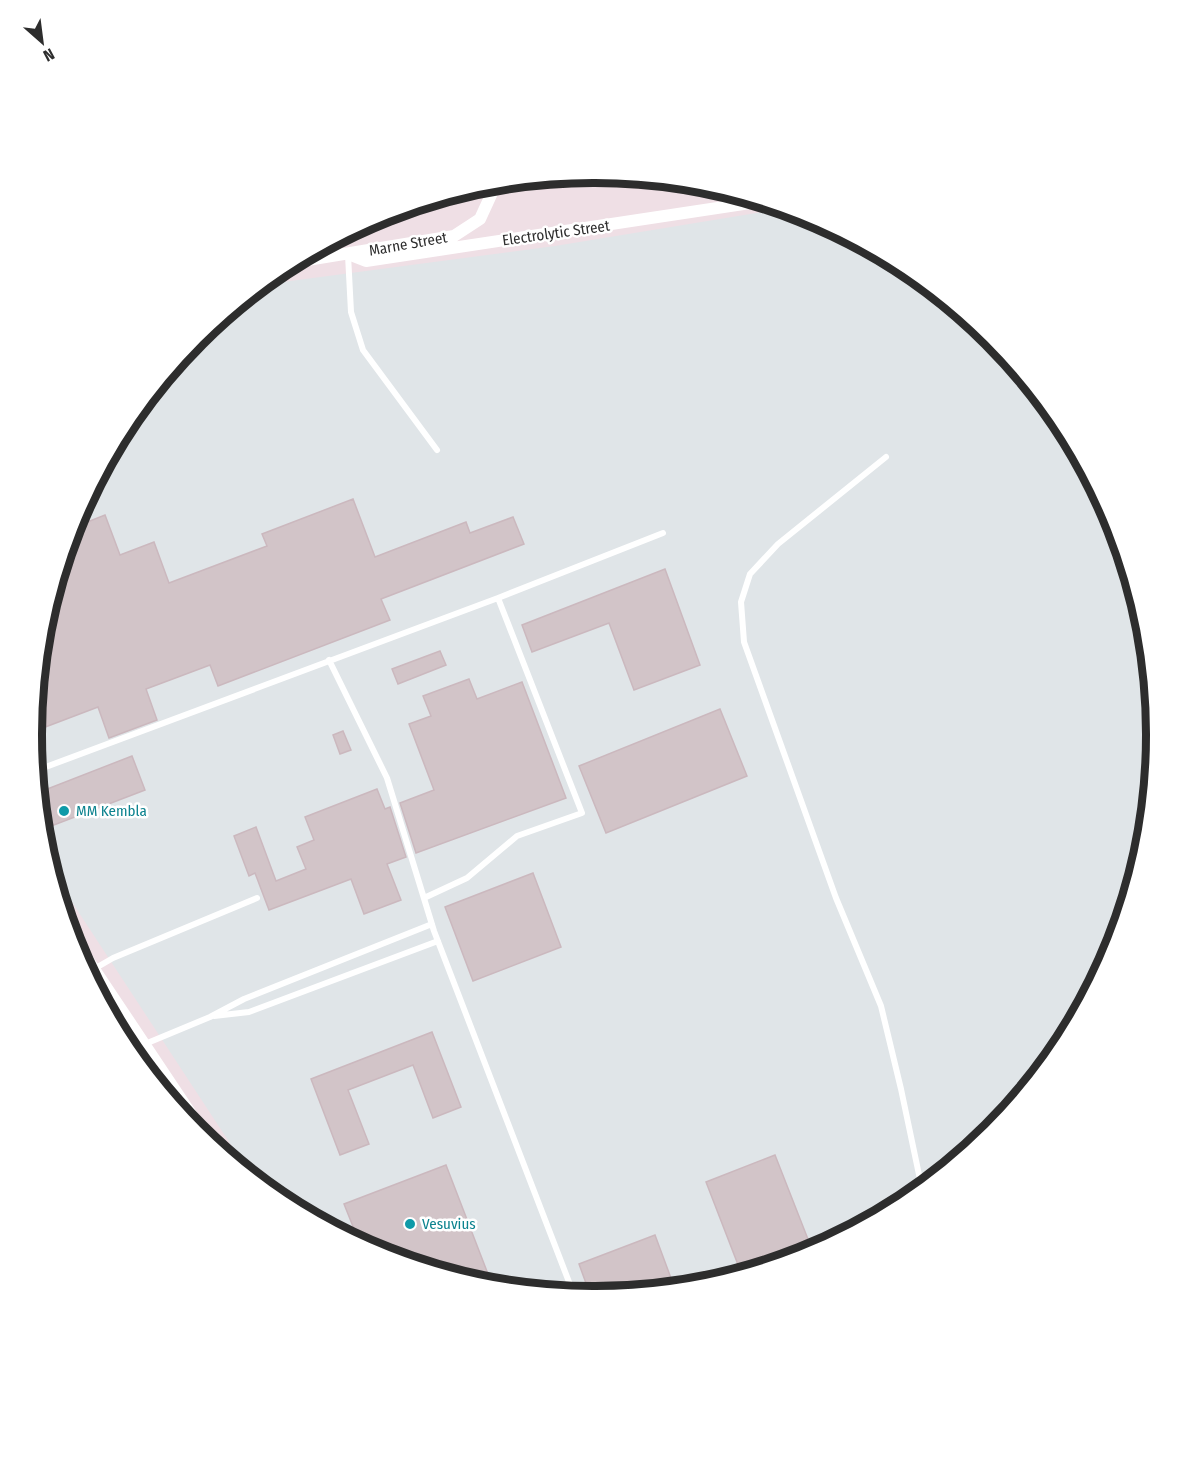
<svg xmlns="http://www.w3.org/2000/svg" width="1188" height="1469" font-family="'Fira Sans Condensed',sans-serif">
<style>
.industrial{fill:#e0e5e8}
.building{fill:#d2c4c8;stroke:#cbb8be;stroke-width:1.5}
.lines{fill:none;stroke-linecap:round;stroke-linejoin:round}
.path{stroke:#c4c4c4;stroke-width:2;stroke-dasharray:4.5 3;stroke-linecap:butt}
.service{stroke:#fff;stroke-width:6}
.minor{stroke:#fff;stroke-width:12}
.culture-dot{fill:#0f9aa8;stroke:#fff;stroke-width:2}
.labels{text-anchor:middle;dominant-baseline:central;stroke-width:5;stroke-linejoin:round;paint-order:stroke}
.street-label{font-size:15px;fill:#2d2d2d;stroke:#fff}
.culture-label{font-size:15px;fill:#0d838f;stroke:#fff;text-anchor:start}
.rim{fill:none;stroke:#2d2d2d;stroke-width:8}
</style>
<rect width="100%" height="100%" fill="#efdfe5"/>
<path class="industrial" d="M787,208L810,215L907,267L992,337L1062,422L1114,520L1146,625L1156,735L1146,845L1114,950L1062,1047L992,1132L906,1202L809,1254L703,1286L594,1297L484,1286L378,1254L281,1202L254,1180L49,867L42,844L32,734L42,624L74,519L127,422L196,337L260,285L555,246Z"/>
<path class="building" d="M353,499L375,557L466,522L470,533L513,517L524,544L381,599L390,620L218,686L210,665L146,689L157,720L109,738L98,707L32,732L42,624L72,528L105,515L120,555L154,542L169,583L267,546L262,534Z
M665,569L700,665L634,690L609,623L532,652L522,625Z
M440,651L446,665L398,684L392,669Z
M469,679L477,699L522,682L566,798L416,853L400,803L434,790L409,724L431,716L423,696Z
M720,709L747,776L606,833L579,766Z
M343,731L351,750L340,754L333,735Z
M132,756L145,790L41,830L37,793Z
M377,789L385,809L390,807L406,857L387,864L401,900L364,914L351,879L269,910L255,873L249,876L234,836L256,827L276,881L306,869L297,847L314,840L305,817Z
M533,873L561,947L473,981L445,907Z
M432,1032L461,1107L433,1118L413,1065L348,1090L369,1144L340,1155L311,1079Z
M775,1155L813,1252L742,1275L706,1182Z
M446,1165L493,1287L484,1286L378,1254L360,1244L344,1204Z
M655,1235L675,1289L591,1297L579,1264Z"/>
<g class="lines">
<path class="path" d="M133,1052L143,1067"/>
<path class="service" d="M348,255L351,312L363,350L437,450
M886,457L778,544L750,574L741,602L744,642L836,898L881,1006L901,1089L922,1189
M329,660L387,778L434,931L574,1295
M35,771L498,598L663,533
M424,898L467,878L517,836L582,813L498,598
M94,969L113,958L257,898
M214,1016L249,1012L438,941
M145,1044L210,1017L244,999L432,924"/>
<path class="minor" d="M348,254L366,261L764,201
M289,263L454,236L480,219L497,182
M68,930L211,1144"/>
</g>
<g class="culture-dot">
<circle cx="64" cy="811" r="6"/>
<circle cx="410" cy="1224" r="6"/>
</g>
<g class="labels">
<g class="street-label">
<text transform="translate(556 233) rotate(-8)">Electrolytic Street</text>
<text transform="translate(408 244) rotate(-10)">Marne Street</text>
</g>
<g class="culture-label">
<text x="76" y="811">MM Kembla</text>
<text x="422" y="1224">Vesuvius</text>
</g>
</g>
<path d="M0 0H1188V1469H0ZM593 183H595A551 551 0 0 1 1146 734V735A551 551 0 0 1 595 1286H593A551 551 0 0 1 42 735V734A551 551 0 0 1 593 183Z" fill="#fff" fill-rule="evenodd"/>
<path class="rim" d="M593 183H595A551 551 0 0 1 1146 734V735A551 551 0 0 1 595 1286H593A551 551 0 0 1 42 735V734A551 551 0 0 1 593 183Z"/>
<g transform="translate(42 42) rotate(152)" stroke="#ffffff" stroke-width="4.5" paint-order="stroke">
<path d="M0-4.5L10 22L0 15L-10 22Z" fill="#2d2d2d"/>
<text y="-9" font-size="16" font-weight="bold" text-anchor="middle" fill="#2d2d2d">N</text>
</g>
</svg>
